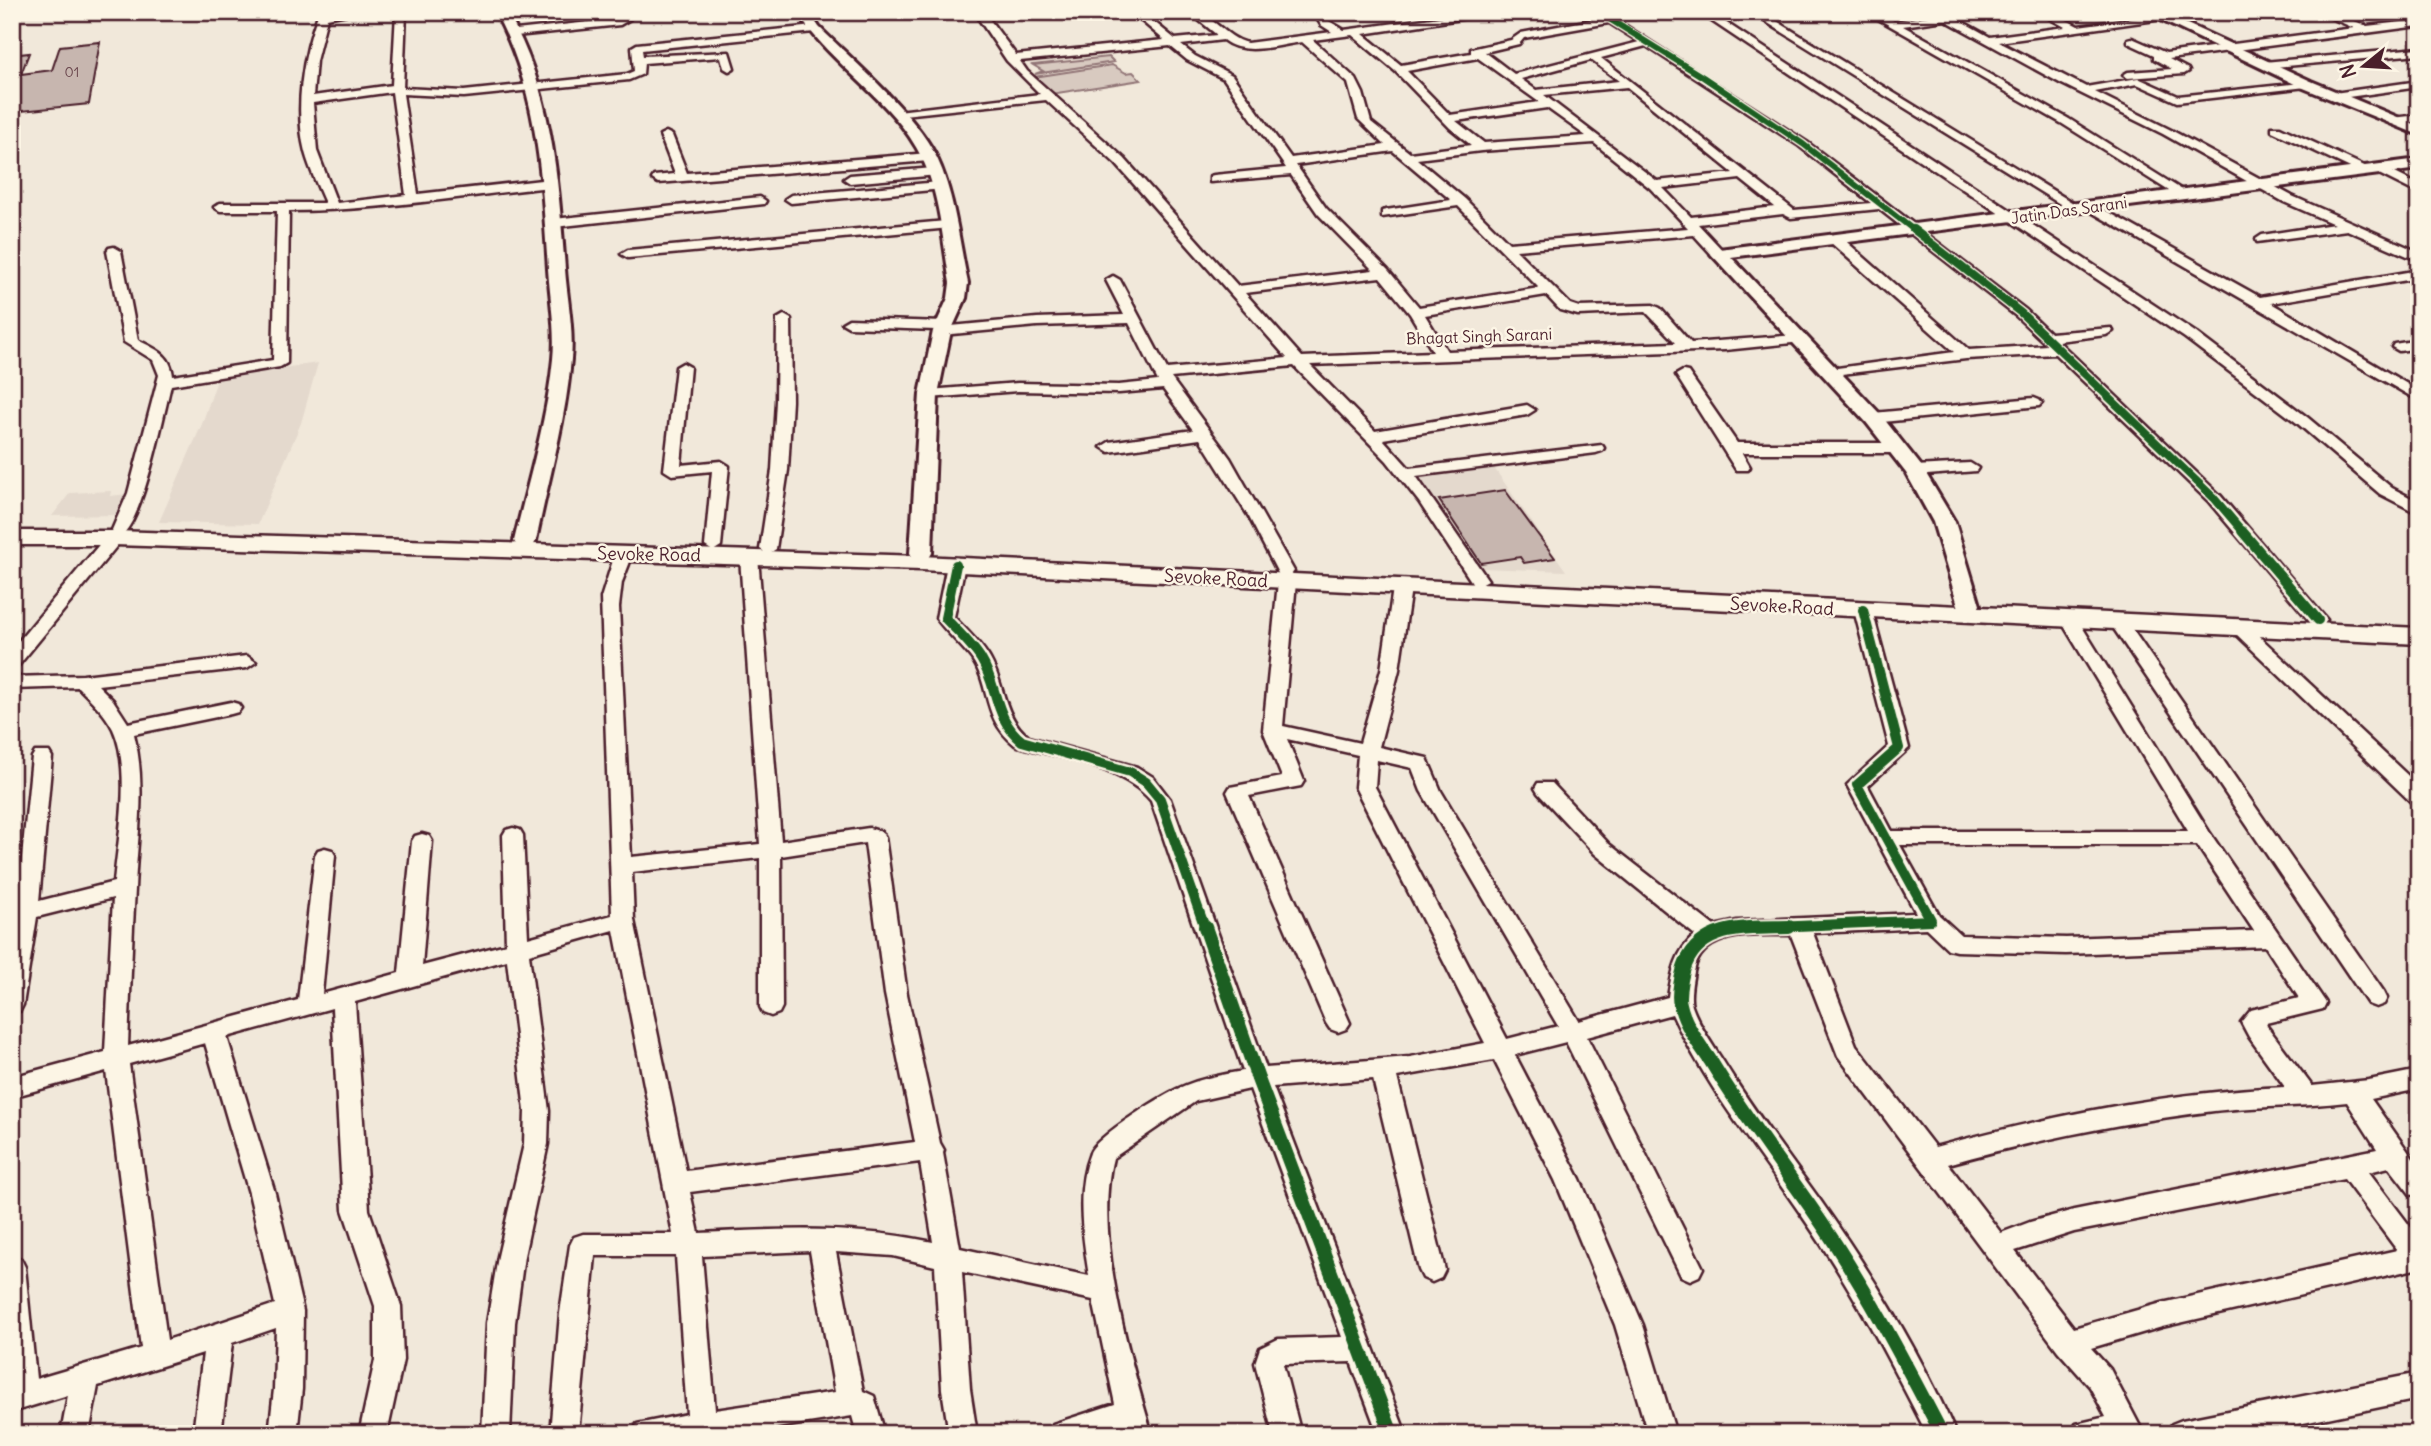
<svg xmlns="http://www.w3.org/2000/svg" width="2431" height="1446" font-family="Delius,sans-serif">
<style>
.built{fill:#e4d9cd}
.green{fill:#d8cac0;stroke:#917476;stroke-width:2}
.building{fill:#c7b6af;stroke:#4a1f2b;stroke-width:2}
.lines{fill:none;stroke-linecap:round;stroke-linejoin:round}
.minor-casing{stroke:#4a1f2b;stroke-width:5}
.tertiary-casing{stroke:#4a1f2b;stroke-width:6}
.secondary-casing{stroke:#4a1f2b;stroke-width:5}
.minor{fill:#fcf5e5;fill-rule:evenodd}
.tertiary{fill:#fcf5e5;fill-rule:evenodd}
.secondary{fill:#fcf5e5;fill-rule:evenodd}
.cycleway-far3-casing{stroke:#fcf5e5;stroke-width:9}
.cycleway-far2-casing{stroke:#fcf5e5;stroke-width:11}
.cycleway-far1-casing{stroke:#fcf5e5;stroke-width:15}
.cycleway-casing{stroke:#fcf5e5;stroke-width:18}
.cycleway-far3{stroke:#1b5e20;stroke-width:6}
.cycleway-far2{stroke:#1b5e20;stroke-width:8}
.cycleway-far1{stroke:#1b5e20;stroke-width:10}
.cycleway{stroke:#1b5e20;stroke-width:14}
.labels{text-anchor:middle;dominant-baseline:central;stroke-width:5;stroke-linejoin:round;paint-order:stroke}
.number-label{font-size:14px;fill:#69454c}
.far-street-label{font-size:16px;fill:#4a1f2b;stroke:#fcf5e5}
.street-label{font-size:18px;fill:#4a1f2b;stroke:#fcf5e5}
</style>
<rect width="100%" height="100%" fill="#f1e8da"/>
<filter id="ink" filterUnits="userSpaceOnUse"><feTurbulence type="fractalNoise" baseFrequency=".0143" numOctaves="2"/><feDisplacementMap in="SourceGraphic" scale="14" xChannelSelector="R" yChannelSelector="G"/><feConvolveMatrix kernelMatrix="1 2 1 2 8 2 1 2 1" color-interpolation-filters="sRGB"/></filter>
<g filter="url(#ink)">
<path class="built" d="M318,363L301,423L258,524L159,522L202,424L218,377Z
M1492,465L1566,571L1480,568L1416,474Z
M111,491L110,496L127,494L120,515L52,516L70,493Z"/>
<path class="green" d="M1109,57L1114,62L1035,74L1043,71L1033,65Z
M1112,65L1126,73L1133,72L1141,80L1051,94L1034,77Z"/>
<path class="building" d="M100,42L89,104L12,112V55L29,53L21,74L52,70L60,46Z
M1505,490L1555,558L1524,563L1520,557L1481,563L1439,500Z"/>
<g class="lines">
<defs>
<path id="minor" d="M319,12H357L327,18L316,61L313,96L392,85L396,12H406L403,88L464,91L627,74L634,71L632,47L637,44L814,26L819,29L814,32L642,50L643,56L729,52L734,68L729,71L724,68L721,57L644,63L643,74L629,80L464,97L403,94L418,194L550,179L556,183L550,187C463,196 376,211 289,211L287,363L280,367L171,385C165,409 141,530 120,535L122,538L120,542L19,665L12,667V649L108,534L114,533L112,530L128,493L159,375L153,360L124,342L107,251L109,248L114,247L121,251L138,340C155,349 171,354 173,376L273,360L277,211H220L214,207L220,203H325C318,187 310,170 305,152C294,108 303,53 319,12ZM392,92L406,195L337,203L317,151L313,103Z
M620,12H630V19L620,25L516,36L511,33L516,30L617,19Z
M974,12H984L1016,55L1164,40L1131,12H1142L1175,39L1217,35L1189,12C1212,12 1225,38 1247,43L1332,32L1321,25L1313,12H1323L1329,21L1344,30L1477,12H1506L1363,34L1401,65L1471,53V49L1511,40L1521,33L1601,18L1593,12H1645L1614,18L1807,142L2026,310L2050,333L2111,328L2113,331L2106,335L2058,341L2220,495L2327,620L2324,624H2312L2208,501L2055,354L1966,359L1825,376L1823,373L1830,369L1954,352L1830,242L1829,239L1835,235L1840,236L1969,350L2047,345L2016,316L1879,209L1791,218L1783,214L1698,224L1726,254L1719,258L1714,257L1694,235L1516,250L1570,304L1579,307L1653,305L1660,308L1691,343L1797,335L1802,336V342L1725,350L1310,365L1375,431L1527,405L1535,410L1527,415L1383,439L1409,468L1602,445L1604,448L1602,451L1596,453L1416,476L1488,580L1479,585L1473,584L1419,502L1387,461L1294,366L1171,378L1230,458L1294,571L1291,575H1279L1249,517L1200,439L1109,452L1101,447L1109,442L1193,430L1163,389L1119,393L1018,391L929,398L922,394L929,390L1018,383L1119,385L1158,381L1129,323L1037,326L942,335L937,334L936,330L849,327L842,323L849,319L944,322L951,326L1037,318L1124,315L1106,280L1113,276L1120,280L1167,369L1287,358L1116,164L1046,100L894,116V112L898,111L1040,94L1007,61ZM1609,23L1639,42L1514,74L1485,52L1519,44L1524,38ZM1352,35L1395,71L1450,128L1471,145L1410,153L1371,122L1363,93L1356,79L1313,40ZM1223,40C1244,57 1278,45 1302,42L1348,83L1358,119L1385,145L1291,158L1232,75L1195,56L1181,45ZM1170,46L1187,60L1224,79L1286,168L1214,175L1210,176V182L1291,175L1318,214L1373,270L1238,286L1124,158L1027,71L1020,61ZM1646,46L1799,146L1871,203L1794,210L1601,58ZM1478,58L1539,102L1450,115L1407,71ZM1591,60L1619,81L1536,90L1521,79ZM1627,87L1733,173L1657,181L1544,95ZM1547,108L1586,136L1484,143L1456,121ZM1594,143L1650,188L1688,228L1509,243L1465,199L1417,159L1481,151ZM1393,151L1451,200L1386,210L1382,211V217L1458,206L1539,288L1419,307L1388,270L1326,208L1296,165ZM1740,179L1775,207L1691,217L1663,188ZM1380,277L1410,314L1433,352L1302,357L1245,293ZM1546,295L1560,310L1578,315L1646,312L1676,343L1447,351L1425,315Z
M1698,12H1710L2195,332L2307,417L2392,488L2419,502V514L2380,494L2297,423L2185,338Z
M1750,12H1762L2083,209L2081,212H2073Z
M1866,12H1879L1894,21L1936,15L1932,12H1945L1990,37L2065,27L2038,12H2051L2078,26L2183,12H2213L1999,42L2086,87L2138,78L2178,96L2310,82V86L2306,87L2177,102L2137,84L2095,92L2171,130L2292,196L2419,252V261L2347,230L2257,242L2256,239L2262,235L2334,224L2284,202L2163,134L2060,83L1945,20L1903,26L2069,119L2187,193L2177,196L2061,123Z
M2317,12H2332L2367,26L2419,20V26L2169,59L2188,69L2189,71L2184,74L2128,78L2123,75L2128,72L2172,69L2154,59V55L2128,43V39L2132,38L2166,53L2354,28Z
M2419,48V54L2264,68L2259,65L2264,62Z
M2419,81V87L2334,99L2328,96L2334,93Z
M2419,115V121L2392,124L2386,121L2392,118Z
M2272,127H2280L2371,169L2381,166L2419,185V194L2373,171L2363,174L2272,131Z
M666,132L672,135L687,173L929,153L935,157L929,161L658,183L652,179L654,176L675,174L660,135Z
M934,168L938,169V175L850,183L844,179L850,175Z
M939,182L943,183V189L791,203L785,199L791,195Z
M760,197L766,201L764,204L554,227L548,223L554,219Z
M2092,203L2260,297L2419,270V278L2271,303L2419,391V401L2088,210L2086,207Z
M946,221L952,225L950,228L628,258L621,254L628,250Z
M784,315L791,319L792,401L788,470L776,549L768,554L760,549L772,470L776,401L777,319Z
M2419,340V348L2399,351L2392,347L2394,344Z
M683,363L690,367L681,465L721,461L729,466L721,546L713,551L705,546L712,471L672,475L664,470L676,367Z
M1683,371L1688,372L1737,443H1896L1904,448L1896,453H1742L1750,467L1748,470H1736L1676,375Z
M2034,398L2039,400L2042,403L2039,406L1873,423L1865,418L1873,413Z
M1970,463L1978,468L1976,471L1915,476L1907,471L1915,466Z
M624,549L633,554L622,582L619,607L631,857L760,844L740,557L743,553H755L758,557L781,841L869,828L882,832L885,837L907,994L940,1143L944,1150L943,1153L960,1248L1089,1276C1083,1237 1075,1191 1090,1153C1096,1136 1167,1092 1186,1085C1204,1078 1224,1074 1243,1071L1151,801C1122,766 1058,758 1015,745C982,719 991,687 972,659C961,645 947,633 936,618L947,565L956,560L965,565L954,617C966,630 982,644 990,659C1005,685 1003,717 1029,737L1137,767L1153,777L1170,799L1266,1068L1410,1057L1485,1043L1355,787L1358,755L1287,739L1304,781L1301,786L1249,796L1350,1023L1346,1029L1338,1032L1330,1029L1326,1023L1227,792L1230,787L1282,777L1263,730L1278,582L1281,578L1287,577L1296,582L1283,726L1360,743L1381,670L1393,588L1402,583L1411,588L1399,670L1379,747L1427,758L1441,791L1579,1021L1668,997C1672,972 1675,952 1695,935L1595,854L1538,793L1535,788L1538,783H1552L1609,844L1714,926L1737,921L1916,913L1847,785L1889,746L1854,610L1857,606H1869L1872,610L1909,748L1868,786L1892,831H2188L2061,621L2064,617H2076L2210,833L2326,1003L2323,1009L2266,1023L2267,1026L2312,1086L2369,1080L2419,1070V1089L2371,1099L2419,1167V1197L2410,1194L2389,1167L2369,1172L2419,1238V1270L2415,1269L2162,1327L2091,1348L2110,1369L2144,1434H2072L2076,1424L2106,1417L2090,1387L2058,1351L1838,1056L1791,935C1761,936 1710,929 1696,964C1693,974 1689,997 1692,1006C1699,1026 1712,1044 1723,1061C1753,1110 1787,1154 1820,1200C1871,1272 1921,1353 1956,1434H1927C1889,1359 1850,1285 1802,1216C1757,1150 1706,1087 1672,1014L1587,1037L1703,1268L1699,1276L1690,1280L1681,1276L1566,1042L1515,1055L1580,1179L1643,1325L1676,1434H1648L1615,1325L1555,1180L1494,1060L1397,1077L1445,1270L1441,1278L1432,1282L1423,1278L1419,1270L1373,1079L1273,1087L1406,1434H1378L1351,1362L1283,1364L1301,1434H1273L1255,1363L1260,1348L1278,1339L1342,1337L1250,1089L1196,1101L1113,1158C1093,1234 1130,1359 1152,1434H1124L1122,1429L1107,1434H1049L1053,1424L1115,1404L1093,1300L962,1272L970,1389L977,1434H949L942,1389L935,1266L893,1256L836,1252L863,1391L874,1396L885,1434H857L852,1416L738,1434H633L637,1424L687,1414L676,1256H595L578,1434H550L560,1313L570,1245L574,1237L583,1234H673L614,930L529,954L549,1111L548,1144L524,1256L515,1323L510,1434H482L487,1323L498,1256L524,1144L525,1111L507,960L355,1002L369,1210L401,1306L403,1360L387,1434H359L375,1360V1306L343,1210L332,1008L227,1037L275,1193L303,1311L302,1389L297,1434H269L274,1389L276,1328L232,1343L221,1434H193L203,1353L98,1386L89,1434H61L68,1395L12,1412V1255L21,1259L25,1267L36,1379L141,1348L106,1071L12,1097V1077L105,1052L113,898L37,917L23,1005L20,1011L12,1014L14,923L12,924V908L17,907L32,757L35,752H49L52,757L39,901L114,882C118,838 132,771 113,729C105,713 91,700 78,687L12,689V677L83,675L247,656L256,662L247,668L98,685L113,700L128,723L231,702L238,704L241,708L238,712L231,714L134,734C147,787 137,836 135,889C132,942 130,994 128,1046L298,1000L315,855L318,850L325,848L332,850L335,855L322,994L399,973L412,841L415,836L422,834L429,836L432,841L422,966L506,944L503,835L506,830L513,828L520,830L523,835L528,938L612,915L601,598L615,554ZM1377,760L1412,768L1421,791L1558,1026L1507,1039L1375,787ZM865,843L885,994L915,1142L686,1171L634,920L632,872L760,858V1007L763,1013L771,1016L779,1013L782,1007L781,856ZM1900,845H2197L2254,931L2066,938L1961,935L1939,915ZM1926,928L1948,949L1956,951L2066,954L2265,946L2299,998L2251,1010L2241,1022L2249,1037L2285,1087C2166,1092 2050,1116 1935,1147L1856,1045L1813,933ZM205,1043L249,1193L275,1304L167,1340L129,1064ZM2347,1102L2377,1149L2074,1210L2030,1222L2001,1233L1948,1164C2035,1140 2124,1122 2214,1111C2258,1106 2303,1107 2347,1102ZM920,1162L933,1242C852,1225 781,1229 699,1233L690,1192ZM2344,1179L2397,1250L2162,1303L2074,1328L2015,1251L2074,1232ZM810,1251L835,1392L715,1410L702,1256Z
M2119,618L2125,619L2384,992L2387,998L2384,1004L2376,1007L2368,1004L2110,623Z
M2240,623L2246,624L2419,786V805L2412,803L2234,632L2231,628Z
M2419,1373V1399L2250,1434H2168L2172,1424L2182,1420Z"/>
<path id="tertiary" d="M495,12H507C553,91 558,180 565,269C567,298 574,329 571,359C566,420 548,481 536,541L533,546H517L514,541C528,481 547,421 553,359C556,330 550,299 548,269C542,181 539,92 495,12Z
M797,12H809L819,27C854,62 916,114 937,158C955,196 959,243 968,283L966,298L951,331L938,394L932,553L929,558H913L910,553L920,394L933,331L948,298L950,283C943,243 940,195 922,158C894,100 831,66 797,12Z
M2144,12H2161L2311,81L2419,126V135L2301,87Z
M2419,159V169L1731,257L1880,414L1922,467L1955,522L1980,605L1977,610H1961L1958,605L1933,522L1906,473L1866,422L1711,254L1719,249Z"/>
<path id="secondary" d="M12,531H114L921,556L2419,628V644L921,570L114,545H12Z"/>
</defs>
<use href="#minor" class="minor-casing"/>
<use href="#tertiary" class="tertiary-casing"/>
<use href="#secondary" class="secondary-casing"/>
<use href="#minor" class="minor"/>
<use href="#tertiary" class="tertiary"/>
<use href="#secondary" class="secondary"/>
<defs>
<path id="cycleway-far3" d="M1598,12L1703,77L1803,144L1915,231"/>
<path id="cycleway-far2" d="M1913,229L2021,313L2214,498L2244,533"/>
<path id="cycleway-far1" d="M2242,531L2318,620
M956,565L945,618C957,631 972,644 981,659C998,686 994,719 1022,741L1130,772L1146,782L1160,799L1205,928
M1751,928L1931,920L1857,785L1899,748L1863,610"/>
<path id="cycleway" d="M1205,927L1258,1079L1392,1434
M1789,927C1752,928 1703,923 1686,963C1682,972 1677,995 1680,1004C1684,1024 1699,1044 1710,1060C1742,1113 1777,1159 1812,1209C1862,1281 1902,1357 1942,1434"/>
</defs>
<use href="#cycleway-far3" class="cycleway-far3-casing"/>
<use href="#cycleway-far2" class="cycleway-far2-casing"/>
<use href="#cycleway-far1" class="cycleway-far1-casing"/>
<use href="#cycleway" class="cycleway-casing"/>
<use href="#cycleway-far3" class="cycleway-far3"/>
<use href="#cycleway-far2" class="cycleway-far2"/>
<use href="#cycleway-far1" class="cycleway-far1"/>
<use href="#cycleway" class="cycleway"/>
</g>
</g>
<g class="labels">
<g class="number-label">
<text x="72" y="72">01</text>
</g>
<g class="far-street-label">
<text transform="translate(2069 210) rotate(-8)">Jatin Das Sarani</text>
<text transform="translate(1479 336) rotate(-2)">Bhagat Singh Sarani</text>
</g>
<g class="street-label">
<text transform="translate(649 554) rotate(1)">Sevoke Road</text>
<text transform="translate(1216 578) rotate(3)">Sevoke Road</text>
<text transform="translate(1782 606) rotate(3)">Sevoke Road</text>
</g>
</g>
<rect width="2431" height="1446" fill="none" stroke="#fcf5e5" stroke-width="42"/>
<rect x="21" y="21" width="2389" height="1404" fill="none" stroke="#4a1f2b" stroke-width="2.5" filter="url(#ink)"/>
<g transform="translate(2364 66) rotate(252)" stroke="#fcf5e5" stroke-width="5" paint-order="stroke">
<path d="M0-5L12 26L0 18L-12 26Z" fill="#4a1f2b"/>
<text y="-10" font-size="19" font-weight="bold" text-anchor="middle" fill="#4a1f2b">N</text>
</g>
</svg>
